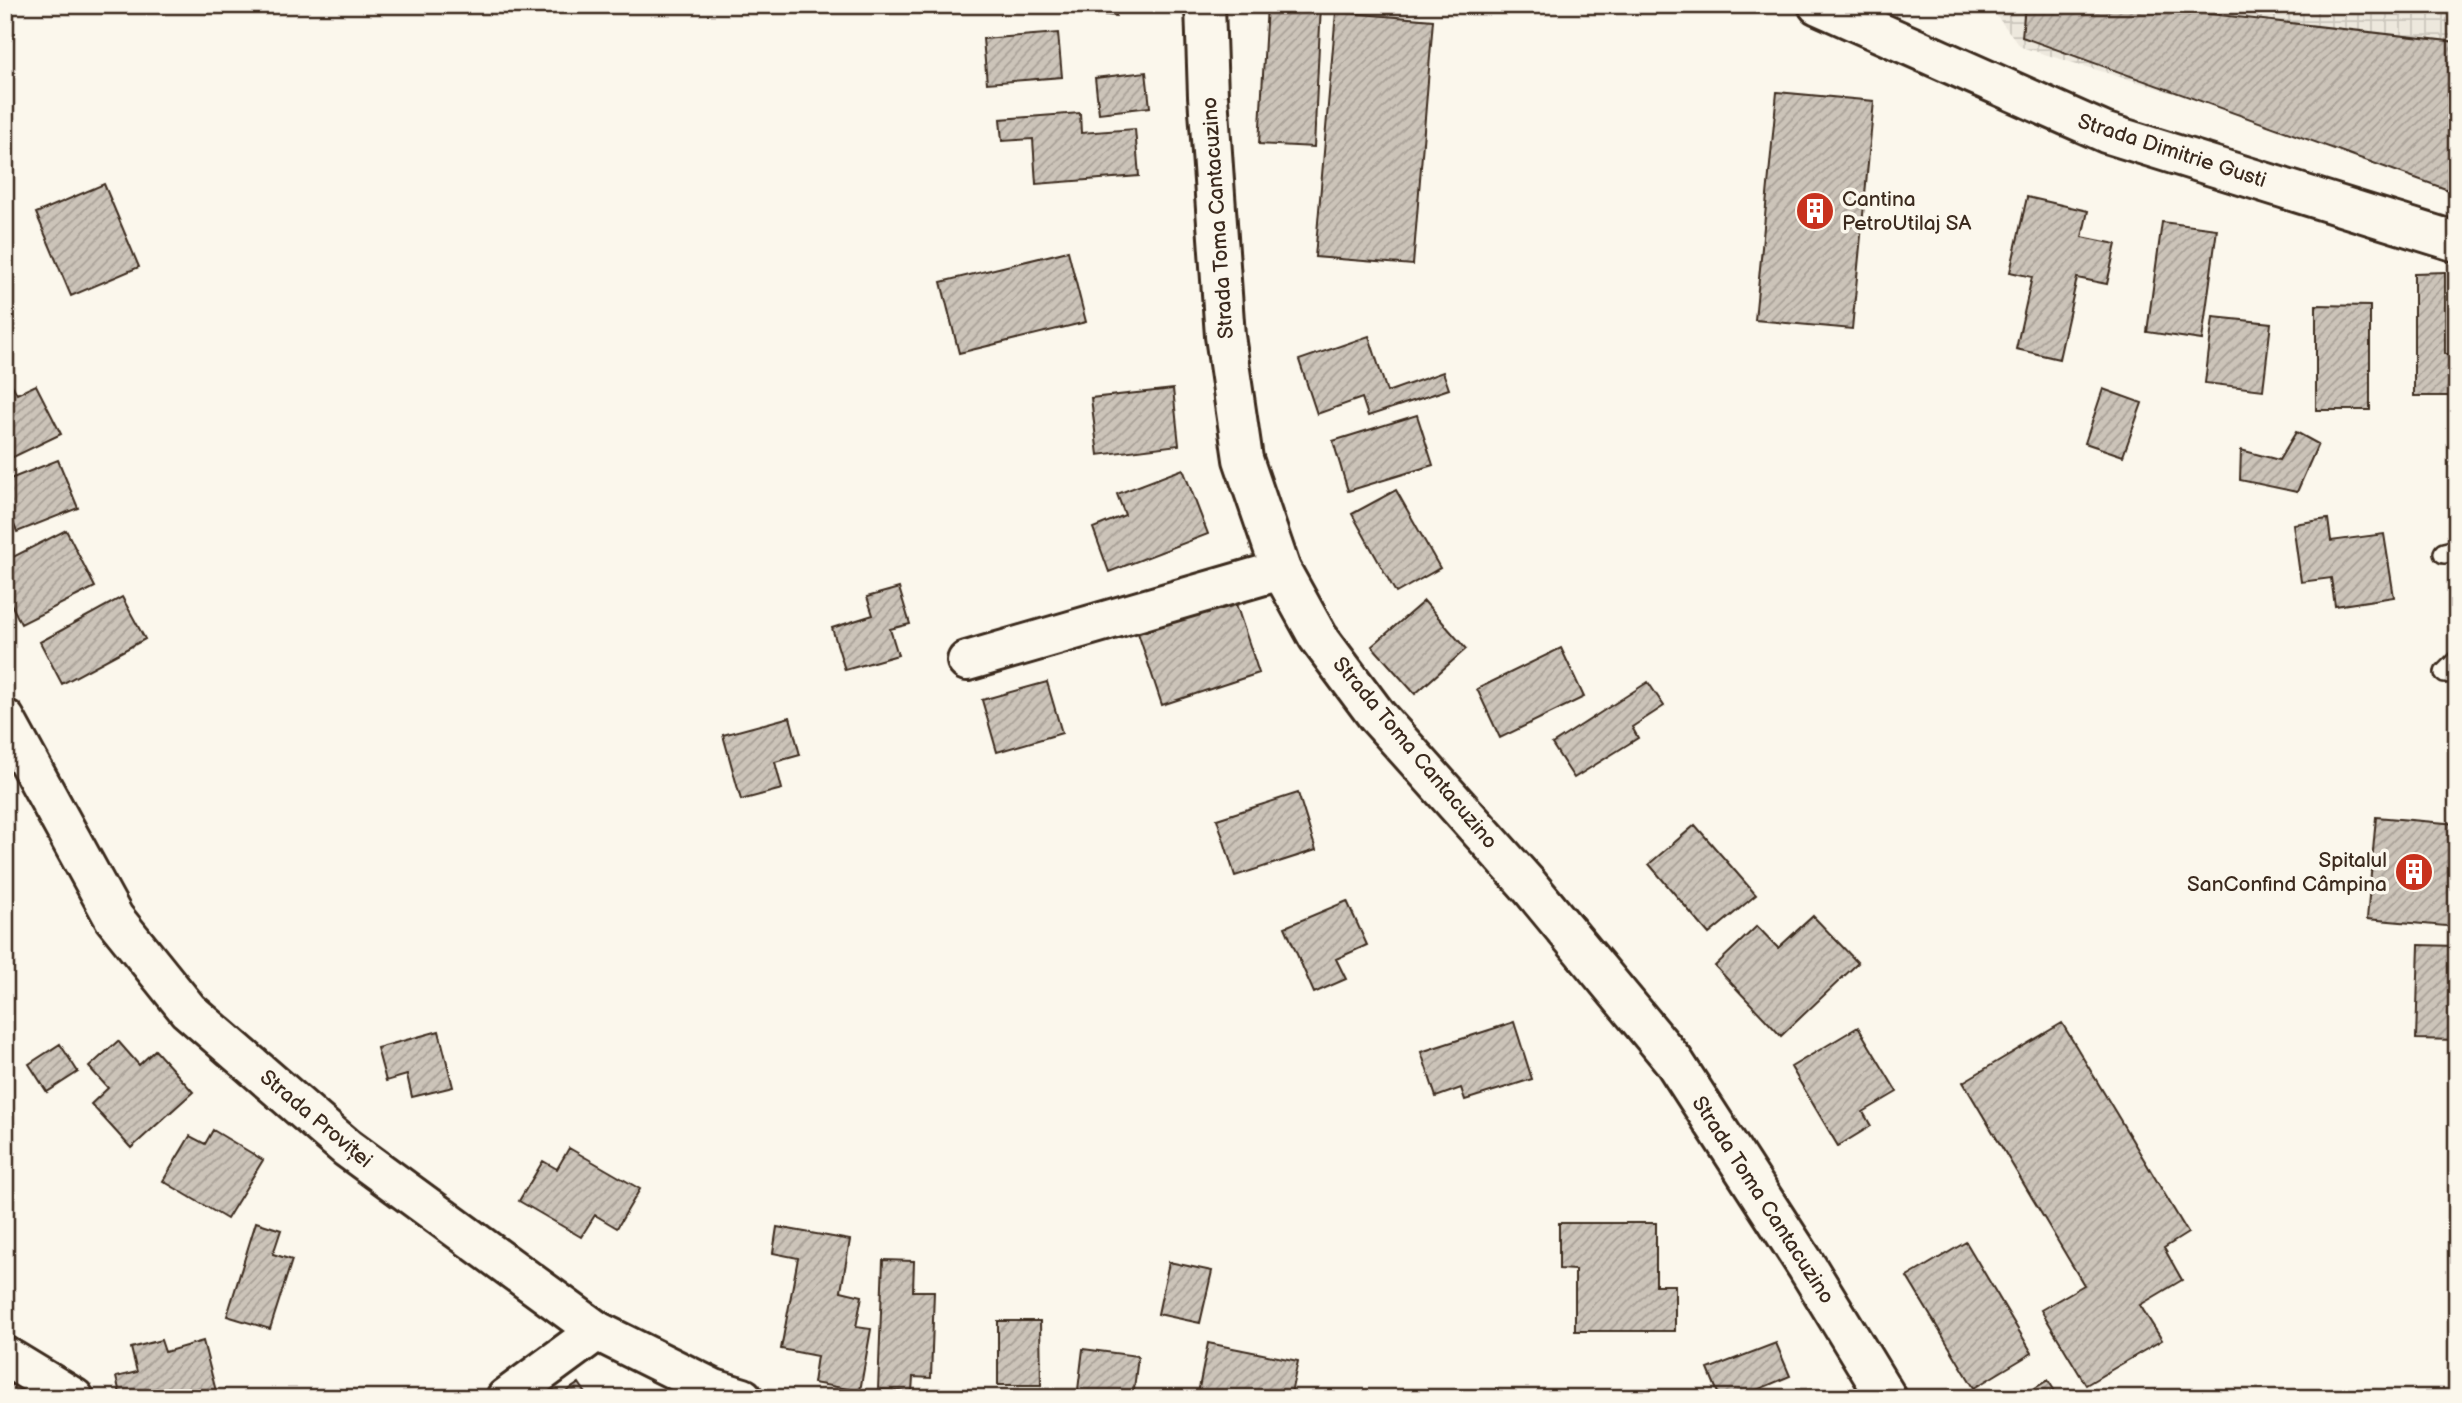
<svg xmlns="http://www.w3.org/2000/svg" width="2462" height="1403" font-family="'Balsamiq Sans',sans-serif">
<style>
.industrial{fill:url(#industrial-grid)}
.building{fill:url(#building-hatch);stroke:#3b2a1e;stroke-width:2}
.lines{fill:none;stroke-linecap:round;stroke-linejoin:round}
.service-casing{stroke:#3b2a1e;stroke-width:24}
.minor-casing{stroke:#3b2a1e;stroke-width:44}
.tertiary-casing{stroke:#3b2a1e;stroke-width:44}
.secondary-casing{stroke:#3b2a1e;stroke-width:44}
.service{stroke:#fbf7ec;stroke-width:19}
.minor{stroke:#fbf7ec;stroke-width:38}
.tertiary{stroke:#fbf7ec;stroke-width:38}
.secondary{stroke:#fbf7ec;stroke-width:38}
.labels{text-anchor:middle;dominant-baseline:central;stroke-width:7;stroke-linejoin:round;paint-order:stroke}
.street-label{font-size:21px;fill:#3b2a1e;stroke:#fbf7ec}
.poi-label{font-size:21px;fill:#3b2a1e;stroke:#fbf7ec;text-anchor:start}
</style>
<defs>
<pattern id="industrial-grid" width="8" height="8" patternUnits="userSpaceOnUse" patternTransform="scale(1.75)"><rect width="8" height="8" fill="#ede8dd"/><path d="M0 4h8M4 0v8" fill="none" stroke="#ccc7bd"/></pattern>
<pattern id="building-hatch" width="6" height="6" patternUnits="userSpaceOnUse" patternTransform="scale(1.75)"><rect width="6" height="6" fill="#ccc4b9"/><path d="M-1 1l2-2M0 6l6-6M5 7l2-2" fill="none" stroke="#a79f96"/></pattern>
</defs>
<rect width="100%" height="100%" fill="#fbf7ec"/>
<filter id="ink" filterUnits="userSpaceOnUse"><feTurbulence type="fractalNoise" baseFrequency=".0143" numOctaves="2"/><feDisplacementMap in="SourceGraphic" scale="14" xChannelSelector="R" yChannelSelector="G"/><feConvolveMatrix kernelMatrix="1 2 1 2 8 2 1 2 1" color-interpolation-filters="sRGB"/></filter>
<g filter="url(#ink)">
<path class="industrial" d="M1988,5H2457V178L2021,47Z"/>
<path class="building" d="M1064,5H1117L1116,16L1064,10Z
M1267,5H1321L1314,147L1259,144Z
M2025,5H2132L2457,42V193L2022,37Z
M1336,12L1433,20L1413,265L1315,257Z
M1058,33L1062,77L987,83L983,39Z
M1146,72L1150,107L1099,113L1095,78Z
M1777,92L1874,101L1852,329L1755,320Z
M1080,113L1081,133L1135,129L1139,176L1036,184L1033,139L1002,141L1000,119Z
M104,184L139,267L71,296L36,213Z
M2027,197L2088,211L2082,237L2116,244L2107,284L2077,278L2059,359L2016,349L2032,277L2010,272Z
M2162,222L2217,229L2202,340L2147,332Z
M1068,251L1086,322L959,353L941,282Z
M2445,272V354H2457V396H2414V273Z
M2316,305L2370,306V410H2316Z
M2213,317L2271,323L2263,390L2205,383Z
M1369,336L1387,392L1443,372L1449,389L1368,416L1362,398L1317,414L1299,360Z
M5,372L17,394L36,385L61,434L5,461Z
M1173,389L1179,445L1098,455L1091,398Z
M2103,389L2142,403L2123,456L2085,443Z
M1417,415L1433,465L1348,491L1333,441Z
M2296,432L2318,444L2297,492L2240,480L2241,450L2279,460Z
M58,460L78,508L17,532L5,502V481Z
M1183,469L1208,534L1109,572L1093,528L1125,515L1117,494Z
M1396,490L1440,568L1396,593L1352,514Z
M2328,519L2331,541L2384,534L2394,597L2335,606L2331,578L2301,582L2293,524Z
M66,530L95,587L21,624L5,592V561Z
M899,588L910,624L890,629L898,655L845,670L832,628L873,615L867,597Z
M122,597L145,639L62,684L40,642Z
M1235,601L1259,673L1162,705L1138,633Z
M1424,601L1466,649L1415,694L1372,646Z
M1561,648L1584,697L1500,738L1477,689Z
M1047,682L1062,733L997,752L982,700Z
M1648,682L1664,706L1632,727L1638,738L1574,778L1552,744Z
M790,717L800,755L775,762L782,789L741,800L723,735Z
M1298,793L1316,850L1235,876L1217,819Z
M2376,817L2457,824V927L2367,919Z
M1695,825L1756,895L1709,934L1649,864Z
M1347,901L1367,945L1336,959L1346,979L1314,993L1285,927Z
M1813,916L1858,963L1781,1036L1715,966L1757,926L1778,948Z
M2419,945L2457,946V1040L2416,1039Z
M1514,1022L1532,1079L1465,1100L1461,1088L1436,1097L1421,1052Z
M2062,1023L2188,1233L2164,1248L2182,1280L2140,1305L2162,1340L2086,1385L2041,1310L2084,1285L1963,1082Z
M1858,1027L1897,1092L1863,1112L1871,1126L1838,1146L1791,1067Z
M439,1031L453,1087L412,1097L407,1075L386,1081L377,1048Z
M118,1041L139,1065L155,1050L193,1092L131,1148L91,1104L108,1088L89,1067Z
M60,1044L78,1072L47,1092L29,1064Z
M213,1130L263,1160L227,1219L163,1181L190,1136L205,1144Z
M569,1148L640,1189L617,1228L595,1215L581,1237L519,1201L543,1161L557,1169Z
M256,1222L281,1230L273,1254L292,1260L270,1329L227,1316Z
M1559,1223H1656V1285H1675V1331H1575V1270L1559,1269Z
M777,1227L850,1240L841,1291L862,1296L856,1327L871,1329L860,1391L813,1383L817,1356L781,1349L798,1258L773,1253Z
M1966,1242L2032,1353L1974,1388L1907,1277Z
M883,1260L914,1261L913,1291H934L931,1378L913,1377L912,1392L878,1390Z
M1169,1262L1212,1271L1200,1323L1158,1314Z
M998,1321H1040L1041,1385H998Z
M161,1340L165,1352L203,1341L217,1395L207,1398H121L116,1377L137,1372L131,1348Z
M1208,1343L1298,1361L1290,1398H1197Z
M1776,1343L1790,1376L1752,1392L1755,1398H1720L1708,1369Z
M1083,1349L1138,1356L1133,1398H1077Z
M2048,1380L2059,1398H2019Z
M579,1383L589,1398H557Z"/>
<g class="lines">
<defs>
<path id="service" d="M2444,553L2457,550
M2445,673L2457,661"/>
<path id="minor" d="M1818,5L2106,133L2457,242
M967,661L1281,570
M5,1356L74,1398
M506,1398L597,1331"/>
<path id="tertiary" d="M1205,5L1208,96L1225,336L1243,459L1281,570L1318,637L1377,716L1530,887L1673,1060L1807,1267L1887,1398"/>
<path id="secondary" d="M5,719L114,918L188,1010L347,1148L597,1331L714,1389L743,1398"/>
</defs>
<use href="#service" class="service-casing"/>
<use href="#minor" class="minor-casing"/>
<use href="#tertiary" class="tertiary-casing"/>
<use href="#secondary" class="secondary-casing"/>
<use href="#service" class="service"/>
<use href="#minor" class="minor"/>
<use href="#tertiary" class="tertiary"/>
<use href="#secondary" class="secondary"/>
</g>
</g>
<defs>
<symbol id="building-disc" viewBox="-11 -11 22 22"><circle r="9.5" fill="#c8321e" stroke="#fbf7ec"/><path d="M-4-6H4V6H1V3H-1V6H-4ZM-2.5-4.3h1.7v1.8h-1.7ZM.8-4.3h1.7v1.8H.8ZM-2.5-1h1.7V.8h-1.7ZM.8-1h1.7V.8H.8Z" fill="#fff"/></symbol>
</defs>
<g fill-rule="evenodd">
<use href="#building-disc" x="1793" y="189" width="44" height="44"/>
<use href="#building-disc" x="2392" y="850" width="44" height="44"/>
</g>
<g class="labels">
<g class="street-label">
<text transform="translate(2172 151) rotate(18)">Strada Dimitrie Gusti</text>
<text transform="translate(1218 218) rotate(-94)">Strada Toma Cantacuzino</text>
<text transform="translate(1415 753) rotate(50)">Strada Toma Cantacuzino</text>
<text transform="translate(316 1119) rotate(40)">Strada Proviței</text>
<text transform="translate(1763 1200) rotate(57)">Strada Toma Cantacuzino</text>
</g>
<g class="poi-label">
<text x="1842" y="199">Cantina<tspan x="1842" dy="24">PetroUtilaj SA</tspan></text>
<text x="2387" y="860" text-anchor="end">Spitalul<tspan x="2387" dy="24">SanConfind Câmpina</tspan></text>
</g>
</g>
<rect width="2462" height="1403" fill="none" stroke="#fbf7ec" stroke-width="28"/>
<rect x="14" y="14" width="2434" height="1375" fill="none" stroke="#3b2a1e" stroke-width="2.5" filter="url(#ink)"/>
</svg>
